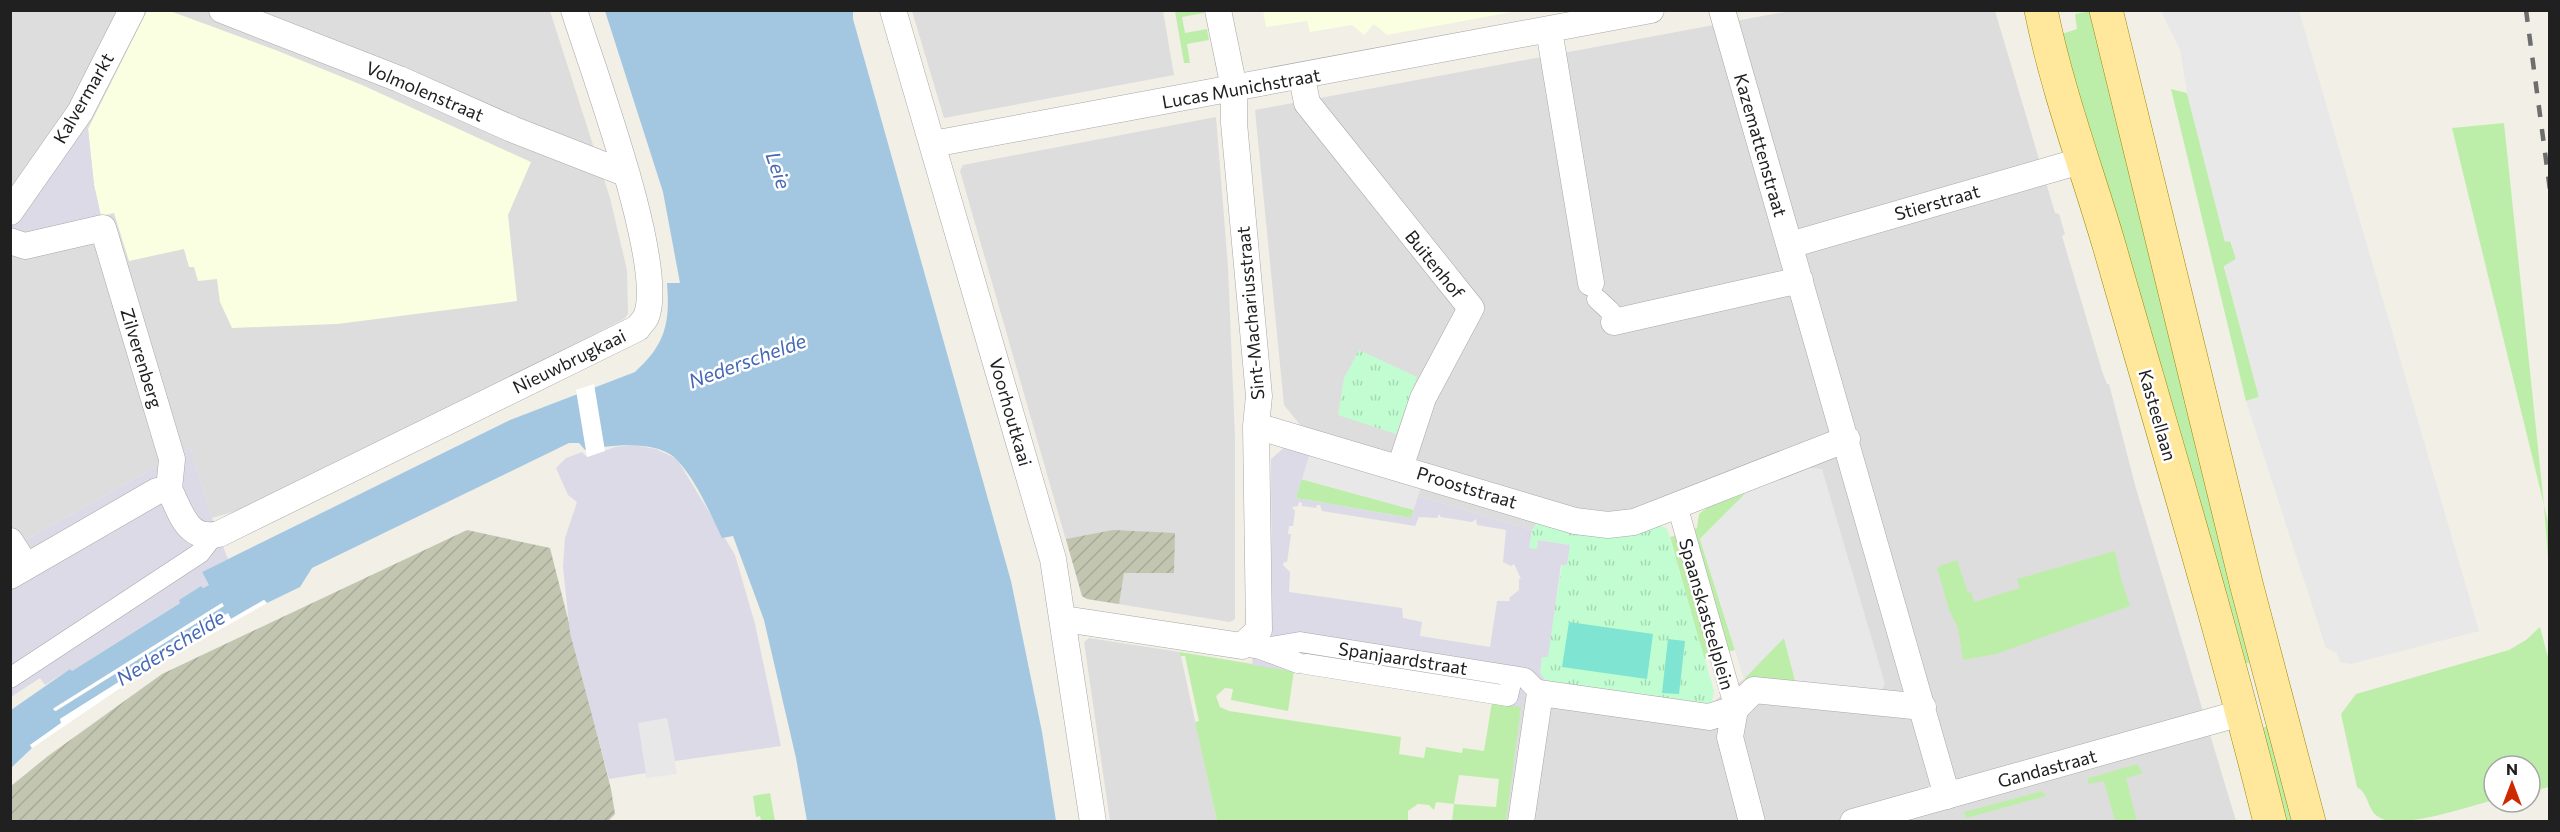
<svg xmlns="http://www.w3.org/2000/svg" width="2560" height="832" font-family="Commissioner,sans-serif">
<style>
.residential{fill:#dedddd}
.education{fill:#f9ffe0}
.construction{fill:url(#construction-furrows)}
.grass{fill:#bdeea9;fill-rule:evenodd}
.park{fill:url(#park-tufts)}
.pitch{fill:#7fe4d1}
.parking{fill:#e8e8e8}
.plaza{fill:#dcdae7;fill-rule:evenodd}
.water{fill:#a4c7e1;fill-rule:evenodd}
.pier{fill:#fff}
.lines{fill:none;stroke-linecap:round;stroke-linejoin:round}
.pedestrian-casing{stroke:#a7a7a7;stroke-width:21}
.minor-casing{stroke:#a7a7a7;stroke-width:27}
.primary-casing{stroke:#9b8700;stroke-width:34}
.pedestrian{stroke:#fff;stroke-width:20}
.minor{stroke:#fff;stroke-width:26}
.primary{stroke:#ffe89c;stroke-width:33}
.rail{stroke:#6e6e6e;stroke-width:4.5;stroke-dasharray:12 12;stroke-linecap:butt}
.labels{text-anchor:middle;dominant-baseline:central;stroke-width:5;stroke-linejoin:round;paint-order:stroke}
.street-label{font-size:18px;fill:#202020;stroke:#fff}
.water-label{font-size:20px;font-style:italic;fill:#4668b6;stroke:#fff}
</style>
<defs>
<pattern id="construction-furrows" width="10" height="10" patternUnits="userSpaceOnUse" patternTransform="scale(1.5)"><rect width="10" height="10" fill="#c2c6b0"/><path d="M-1 1l2-2M0 10L10 0M9 11l2-2" fill="none" stroke="#a6aa97"/></pattern>
<pattern id="park-tufts" width="24" height="20" patternUnits="userSpaceOnUse" patternTransform="scale(1.5)"><rect width="24" height="20" fill="#c1fdd1"/><path d="M3 7l-1-3M5 7V3M7 7l1-3M15 17l-1-3M17 17v-4M19 17l1-3" fill="none" stroke="#a6d9b3"/></pattern>
</defs>
<rect width="100%" height="100%" fill="#f1efe6"/>
<path class="residential" d="M11,11H550L610,198L627,270L628,314L624,319L498,384L246,508L212,518L190,448L11,548Z
M912,11H1163L1174,75L944,118Z
M1790,11H1995L2055,213L2059,214L2065,234L2062,236L2102,371L2107,384H2109L2135,485L2236,821H1506L1510,705L1524,690L1546,681L1709,705L1744,679L1796,684L1779,480L1660,525L1538,522L1532,530L1418,496L1424,475L1314,442L1284,405L1255,110Z
M1216,117L1228,267L1235,438V619L1230,622L1087,599L1082,596L960,171L963,165Z
M1089,638L1180,652L1217,821H1110L1084,642Z"/>
<path class="education" d="M147,11H170L278,51L362,85L531,162L508,215L517,301L337,324L232,328L220,302L217,279L198,281L194,267H189L184,249L129,261L114,213L101,216L94,185L88,129Z
M1263,11V10L1518,11L1387,35L1374,24L1364,35L1352,25L1310,32L1307,21L1266,27Z"/>
<path class="construction" d="M467,530L550,548L611,789L615,814L608,821L11,822V786L48,756L162,674Z
M1113,530L1175,533L1174,573H1124L1119,604L1087,599L1082,596L1066,539Z"/>
<path class="grass" d="M1175,11H1204V13L1182,17L1185,33L1207,29L1209,40L1187,44L1190,63H1184Z
M2091,11L2252,662L2243,664L2062,34L2077,29L2075,14Z
M2171,89L2187,93L2225,241L2230,240L2236,259L2224,267L2259,397L2246,401Z
M2504,123L2544,505L2549,526V572L2544,505L2452,128Z
M1301,479L1414,510L1411,518L1296,498Z
M1746,493L1700,539L1735,650L1704,659L1670,537L1697,528L1699,514L1708,507Z
M2115,551L2121,579L2130,606L1996,654L1963,660L1958,628L1949,610L1937,567L1957,560L1968,593L1971,592L1974,602L2020,588L2017,579Z
M2540,627L2550,665L2549,787L2530,792V766H2494V800C2469,806 2397,832 2377,816C2367,808 2369,794 2357,787L2341,714L2356,694L2509,650L2526,640Z
M1784,637L1796,684L1744,679Z
M1180,652L1294,671L1288,711L1231,700L1233,689L1225,688L1216,696L1220,707L1229,711L1401,737L1399,754L1424,758L1426,747L1462,753L1463,748L1484,751L1492,702L1521,707L1506,821H1452L1454,804L1436,802L1434,810L1429,805L1418,804L1408,811V821H1217L1195,722L1199,721L1185,656H1180ZM1459,775L1499,779L1496,807L1454,804Z
M2270,726L2295,821H2285L2261,728Z
M2137,764L2143,773L2126,778L2137,821H2115L2104,781L2088,784V781L2089,778Z
M2042,791L2046,796L1966,818L1964,812Z
M770,793L775,821H761L760,816L756,817L753,796Z"/>
<path class="park" d="M1359,350L1417,377L1396,434L1338,415L1344,378Z
M1538,522L1660,525L1667,529L1714,691L1712,702L1705,705L1546,681L1540,673L1542,656L1547,657L1562,565L1569,545L1539,540L1537,549L1529,548L1532,530Z"/>
<path class="pitch" d="M1569,622L1653,634L1647,679L1562,667Z
M1668,639L1685,641L1679,694L1662,693Z"/>
<path class="parking" d="M2161,11H2299L2479,631L2351,664L2340,662L2337,653L2326,648L2246,401L2259,397L2224,266L2236,259L2231,241L2225,242L2187,93L2180,49Z
M1314,442L1424,474L1414,510L1301,479Z
M1809,468L1822,469L1885,684L1880,692L1796,684L1784,638L1744,679L1700,539L1746,493Z
M667,718L677,774L646,778L637,723Z"/>
<path class="plaza" d="M72,123L88,129L94,185L101,216L11,253L10,202Z
M634,445L656,449L677,459L735,555L755,624L781,746L675,761L667,718L638,723L646,773L609,779L570,633L563,567L565,538L577,502L568,495L556,468L566,458L582,452L587,457L615,447Z
M1286,446L1310,453L1296,498L1411,518L1418,496L1532,530L1529,548L1537,549L1538,540L1570,545L1567,565H1561L1548,657H1542L1540,673L1546,681L1524,690L1521,707L1252,665L1253,656L1272,634L1271,459ZM1299,502L1302,503V506L1316,508L1317,505H1320L1322,511L1415,526L1419,517L1437,518L1439,514L1441,517L1472,522L1476,519L1477,525L1506,530L1503,562L1511,566L1514,564L1521,579H1519V590L1509,598L1510,601H1497L1490,647L1420,636L1422,622L1403,618L1402,608L1289,592L1290,572L1283,565L1284,562H1287L1291,534H1288L1289,526H1293L1295,511L1292,507L1298,506Z
M190,448L212,518L228,559L202,572L210,585L202,588L201,586L179,600L181,602L72,671L70,669L45,685L40,678L11,697V548Z"/>
<path class="water" d="M605,11H853V19L1011,581L1042,732L1056,821H807L796,758L764,620L733,536L722,538C710,513 697,482 678,461C659,439 610,445 585,450L579,443H569L312,568L300,587L267,603L264,600L231,619L228,614L60,719L62,723L30,745L32,748L11,768V710L70,669L72,671L180,603L179,600L201,586L203,588L209,585L202,572L510,420L635,372C666,344 670,323 667,283H680L663,192ZM222,603L223,606L56,711L54,708Z"/>
<path class="pier" d="M594,384L605,451L587,457L576,390Z
M264,600L267,603L141,674L32,748L30,745L61,723L60,719L228,613L231,619Z
M222,603L224,606L55,711L53,709Z"/>
<g class="lines">
<defs>
<path id="pedestrian" d="M1597,299L1610,311L1614,322
M1677,505L1735,709
M1242,646L1260,649L1300,642L1525,678L1540,693
M1260,649L1298,663
M1306,664L1508,696L1510,687
M10,678L200,553L213,536"/>
<path id="minor" d="M222,10L399,79L512,129L627,174
M893,10L1053,559L1093,822
M1722,10L1947,796
M1549,30L1591,283
M1302,77L1307,103L1471,308L1423,398L1400,468
M933,144L1651,10
M10,212L80,112L132,10
M10,241L25,246L103,228L172,459L169,489
M1790,245L2084,160
M1614,322L1800,280
M1256,426L1575,521L1608,525L1634,522L1847,439
M10,541L26,566
M10,576L157,491L169,489C181,512 187,542 219,534L638,328C640,324 644,321 646,317C667,267 592,68 574,10
M1064,619L1242,646L1259,630L1256,426L1259,396L1234,123V88L1218,10
M1735,709L1730,737L1752,822
M1521,822L1540,693L1709,717L1735,709L1754,690L1923,707
M1853,822L2241,713"/>
<path id="primary" d="M2041,10C2057,90 2086,167 2109,245C2164,437 2222,628 2270,822
M2106,10L2247,587L2309,822"/>
</defs>
<use href="#pedestrian" class="pedestrian-casing"/>
<use href="#minor" class="minor-casing"/>
<use href="#primary" class="primary-casing"/>
<use href="#pedestrian" class="pedestrian"/>
<use href="#minor" class="minor"/>
<use href="#primary" class="primary"/>
<path class="rail" d="M2526,10L2550,190"/>
</g>
<g class="labels">
<g class="street-label">
<text transform="translate(1241 88) rotate(-10)">Lucas Munichstraat</text>
<text transform="translate(425 91) rotate(23)">Volmolenstraat</text>
<text transform="translate(83 98) rotate(-60)">Kalvermarkt</text>
<text transform="translate(1761 145) rotate(74)">Kazemattenstraat</text>
<text transform="translate(1937 202) rotate(-16)">Stierstraat</text>
<text transform="translate(1435 264) rotate(51)">Buitenhof</text>
<text transform="translate(1250 313) rotate(-95)">Sint-Machariusstraat</text>
<text transform="translate(142 358) rotate(73)">Zilverenberg</text>
<text transform="translate(569 361) rotate(-26)">Nieuwbrugkaai</text>
<text transform="translate(1011 412) rotate(74)">Voorhoutkaai</text>
<text transform="translate(2158 415) rotate(74)">Kasteellaan</text>
<text transform="translate(1467 487) rotate(17)">Prooststraat</text>
<text transform="translate(1707 614) rotate(74)">Spaanskasteelplein</text>
<text transform="translate(1403 658) rotate(9)">Spanjaardstraat</text>
<text transform="translate(2047 768) rotate(-15)">Gandastraat</text>
</g>
<g class="water-label">
<text transform="translate(779 170) rotate(71)">Leie</text>
<text transform="translate(747 360) rotate(-20)">Nederschelde</text>
<text transform="translate(170 647) rotate(-32)">Nederschelde</text>
</g>
</g>
<rect width="2560" height="832" fill="none" stroke="#202020" stroke-width="24"/>
<g transform="translate(2512 784)"><circle r="28" fill="#ffffff" stroke="#a6a6a6" stroke-width="1.5"/>
<path d="M0-4.5L10 22L0 15L-10 22Z" fill="#cf2900"/>
<text y="-9" font-size="16" font-weight="bold" text-anchor="middle" fill="#202020">N</text>
</g>
</svg>
